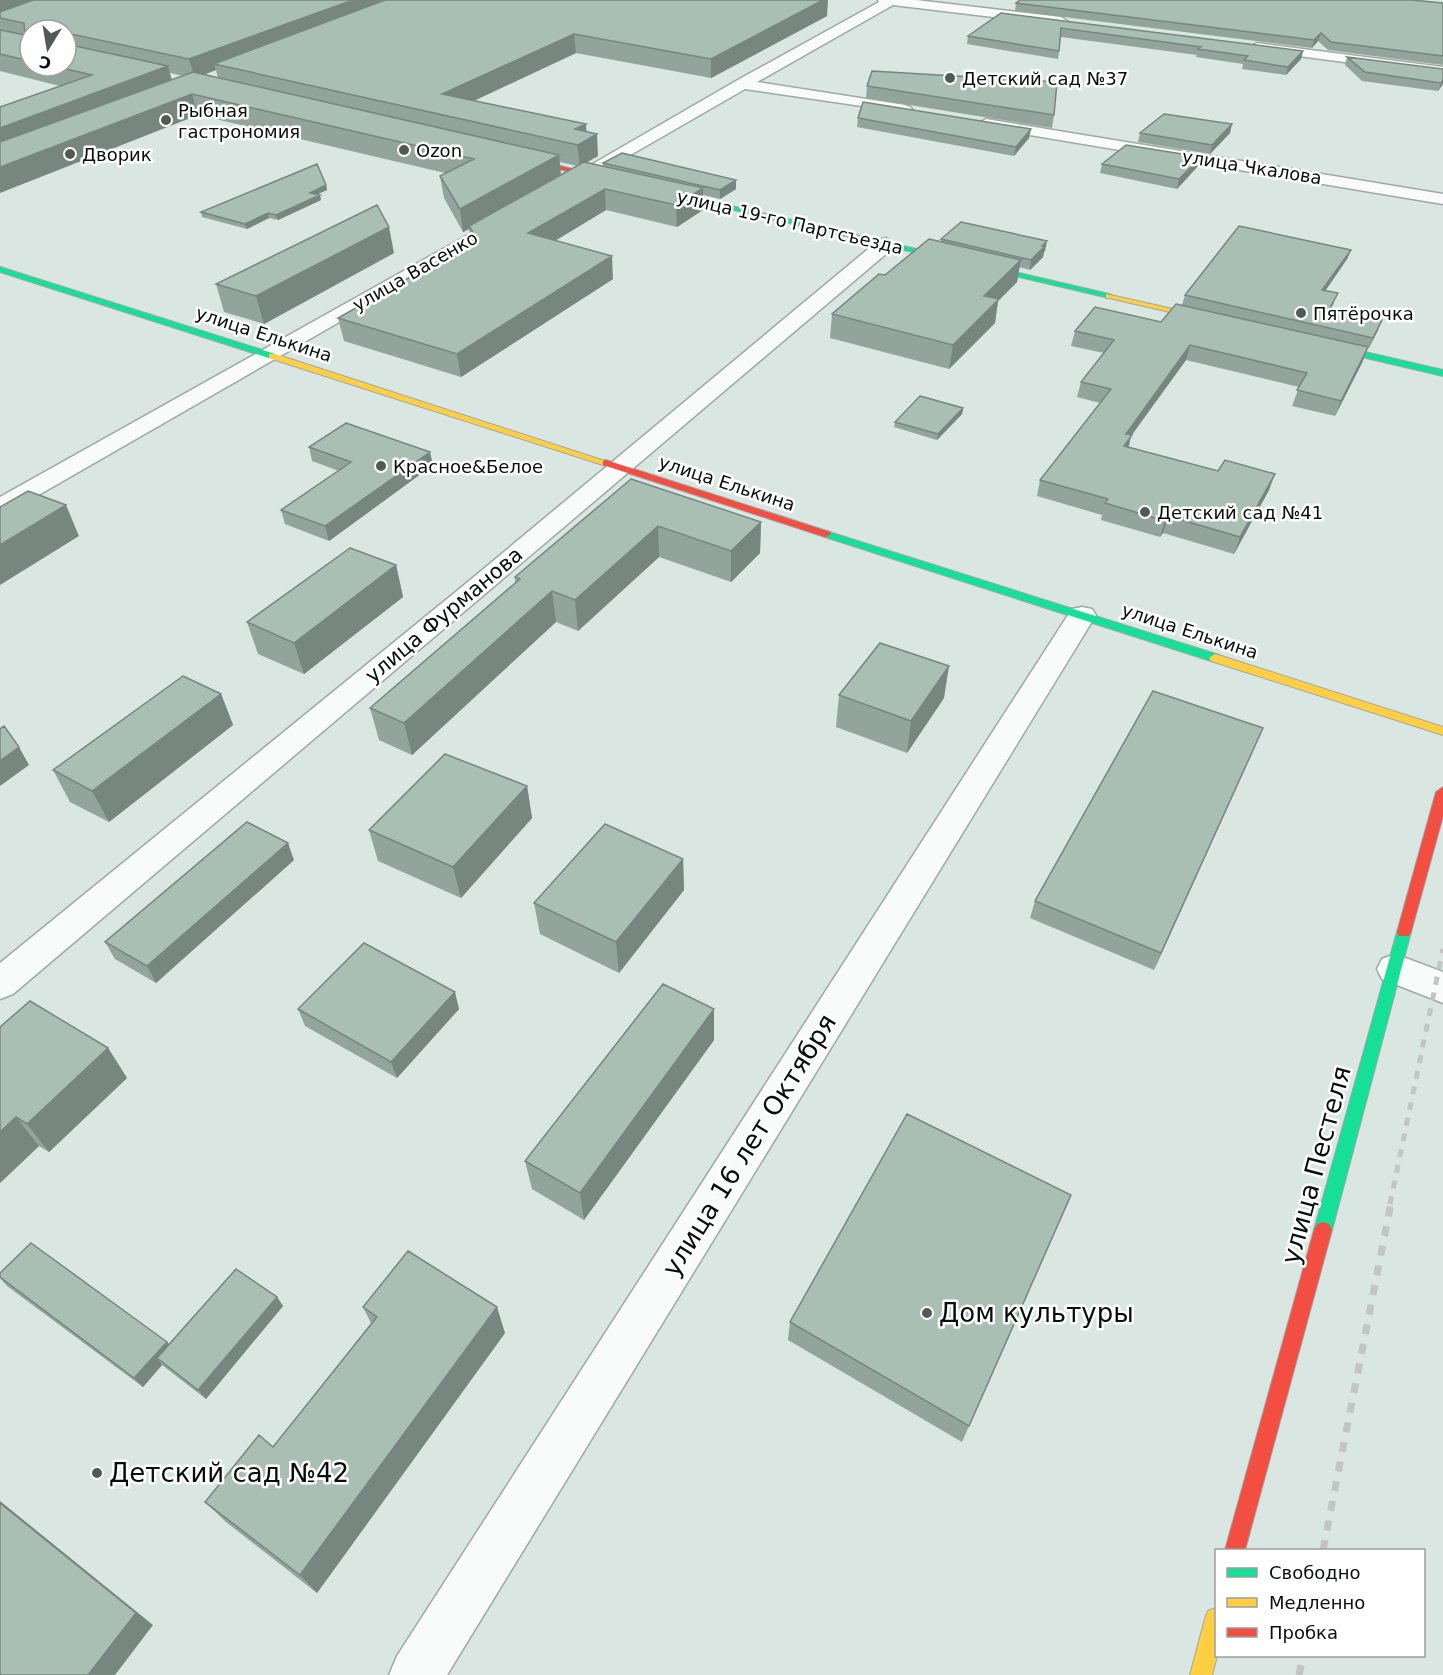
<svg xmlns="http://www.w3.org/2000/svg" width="1443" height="1675" font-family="'DejaVu Sans',sans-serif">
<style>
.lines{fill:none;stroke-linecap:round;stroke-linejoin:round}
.street-casing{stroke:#9fa8a6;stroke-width:3}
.fast-casing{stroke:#9fa8a6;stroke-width:2}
.slow-casing{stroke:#9fa8a6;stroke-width:2}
.jam-casing{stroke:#9fa8a6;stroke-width:2}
.street{fill:#f9fbfb;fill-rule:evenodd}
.fast{fill:#16e098;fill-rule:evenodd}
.slow{fill:#ffcf43;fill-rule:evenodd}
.jam{fill:#f24e42;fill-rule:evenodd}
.rail-far1{stroke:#c2c5c4;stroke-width:5;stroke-dasharray:8 8;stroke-linecap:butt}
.rail{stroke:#c2c5c4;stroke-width:7;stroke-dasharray:10 10;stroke-linecap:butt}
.wall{fill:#92a49b;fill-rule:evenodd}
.shaded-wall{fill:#77867e}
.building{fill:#aabfb4;stroke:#77867e;stroke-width:1.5}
.poi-dot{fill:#505a57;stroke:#fff;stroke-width:2}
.labels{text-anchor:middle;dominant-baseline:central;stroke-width:5;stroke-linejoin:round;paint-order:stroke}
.far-poi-label{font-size:18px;fill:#070e0c;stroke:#fff;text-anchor:start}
.far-street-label{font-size:18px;fill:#070e0c;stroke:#fff}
.street-label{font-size:21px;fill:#070e0c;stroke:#fff}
.near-street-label{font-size:26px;fill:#070e0c;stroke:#fff}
.near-poi-label{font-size:26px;fill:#070e0c;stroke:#fff;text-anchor:start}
</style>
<rect width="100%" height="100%" fill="#d9e6e2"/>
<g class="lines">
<defs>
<path id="street" d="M878,0H916L1061,17L1067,21L1061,25L893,5L757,82L905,105L910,107L913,110L910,113L745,89L568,191H556L553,187L736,81L879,2Z
M1257,43L1443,67V75L1252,50L1250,47Z
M986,119L1443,194V204L981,127L978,124Z
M509,212L515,213L518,217L515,221L9,512L0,514V497Z
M886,238L895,244L893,248L13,994L0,999V963L463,586L879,240Z
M1082,607L1092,609L1096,615L447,1675H389L397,1656L1068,615L1072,609Z
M1395,954L1443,972V1003L1382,979L1377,969L1382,959Z"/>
<path id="fast" d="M659,189L1109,294L1113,296L1109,298L657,192V190Z
M0,267L275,354L276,356L269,358L0,272Z
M1322,342L1443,370V376L1319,347L1318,345Z
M826,531L1219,655L1221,658L1215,662L1211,661L822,536L821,534Z
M1404,926L1409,928L1411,932L1332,1230L1329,1236L1323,1238L1317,1236L1314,1230L1397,932L1399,928Z"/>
<path id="slow" d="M1106,294L1213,318L1217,320L1213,322L1109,298H1106Z
M269,354H275L611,463L603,465L269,358Z
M1215,654L1443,727V735L1211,661L1209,658Z
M1216,1608L1217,1656L1212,1675H1190L1205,1619L1208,1611Z"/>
<path id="jam" d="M516,155L613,179L614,180L611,182L514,158Z
M606,460L830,532L831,534L826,537L822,536L603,465V461Z
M1443,787V816L1411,932L1409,936H1399L1397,932L1436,792Z
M1323,1222L1329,1224L1332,1230L1245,1550H1225L1314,1230L1317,1224Z"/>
</defs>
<use href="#street" class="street-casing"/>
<use href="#fast" class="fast-casing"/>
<use href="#slow" class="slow-casing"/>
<use href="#jam" class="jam-casing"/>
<use href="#street" class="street"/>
<use href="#fast" class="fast"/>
<use href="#slow" class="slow"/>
<use href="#jam" class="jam"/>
<path class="rail-far1" d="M1390,1204L1443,949"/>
<path class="rail" d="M1323,1550L1391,1203
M1299,1675L1303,1656"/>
</g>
<path class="wall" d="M0,0L827,16L711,78L576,53L474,101L586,124V132L598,156L587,162L603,166V163L736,189L720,199L703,195V210L677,227L606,210L555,241L613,279L461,377L344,341L338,318L471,242L469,229L463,232L444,198L440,176L445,173L198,115L60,86L0,71ZM30,30H66V66H30ZM216,70L218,78L204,75L208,73ZM170,73L183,76L172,80ZM560,162L577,166L561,175Z
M1016,3H1443V65L1328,50L1318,41L1312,48L1015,11Z
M1001,13L1303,51L1301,59L1286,75L1242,69L1243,64L1196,57L1197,55L1061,37L1058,59L967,44L968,36Z
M1347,57L1443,84L1438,91L1362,81L1345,65Z
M867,86L1054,115L1052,128L866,98Z
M858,118L1029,138L1014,156L857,127Z
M1140,133H1230L1210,154L1138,142Z
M1201,157L1198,166L1177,189L1100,173L1102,164Z
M326,185L327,190L317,194L321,200L278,220L269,218L247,229L202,217L201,212Z
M941,239L1045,251L1044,252L1043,257L1030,270L1019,267L1017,282L998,301L995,323L949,369L830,338L832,314L885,275L941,242Z
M1351,250L1347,259L1325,291L1334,303L1331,309L1382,320L1378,330L1369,348L1368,347L1362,363L1335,416L1292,406L1299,387L1186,360L1131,436L1129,447L1269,490L1234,554L1163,533L1160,537L1101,520L1102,515L1037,496L1040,480L1100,403L1077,397L1081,382L1104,353L1071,346L1075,331L1161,322L1182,305L1185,295Z
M394,253L264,324L224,312L216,284Z
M963,408L962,414L937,440L894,427L895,422Z
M309,447L433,465L329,541L285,524L281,510L339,471L312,461Z
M631,479L761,522L760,553L731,582L659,557L578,631L556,622L412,755L379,740L370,708L515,583V577Z
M396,565L403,597L304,674L258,654L247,622Z
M221,694L233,725L109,822L70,802L53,770Z
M839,695L944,698L907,753L836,727Z
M1255,746L1154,970L1030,918L1035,901Z
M527,786L532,818L461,898L378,861L369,830Z
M683,859L684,890L619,973L540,934L534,903Z
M294,860L156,983L115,959L105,942Z
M298,1009H459L397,1078L305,1026Z
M714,1009V1040L584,1220L532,1189L525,1161Z
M0,1027L108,1048L127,1078L49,1152L39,1146L0,1183Z
M1071,1195L962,1442L788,1340L790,1322Z
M0,1273L167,1342L169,1344L277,1297L283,1306L206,1399L162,1365L143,1387L7,1286L0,1278Z
M363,1307L505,1333L317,1593L226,1522L205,1502L273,1447L371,1323Z"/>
<path class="shaded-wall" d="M0,0H61L0,18Z
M353,0H405L214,64L216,70L195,78L189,59Z
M803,0H828L827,16L711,78V59Z
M1321,33L1318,41L1312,48L1314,40Z
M574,34L576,53L445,114L442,94Z
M1303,51L1301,59L1286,75L1288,67Z
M168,66L173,86L0,152V128Z
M1443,80V84L1438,91L1441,83Z
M192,94L198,115L0,193V167Z
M586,124L587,140L597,134L598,156L580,166L575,129Z
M1232,124L1230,133L1210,154L1212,145Z
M1031,129L1029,138L1014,156L1016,147Z
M559,155L561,177L469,226V229L463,232L460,209Z
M1201,157L1198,166L1177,189L1179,179Z
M736,180V189L720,199V190Z
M326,185L327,190L311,197L310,193Z
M703,188V210L677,227L676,205Z
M605,189L606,210L531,255L528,233Z
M320,195L321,200L278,220L276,215Z
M268,213L269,218L247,229L245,224Z
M389,227L394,253L264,324L256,296Z
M1047,241L1045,251L1044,252L1043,257L1030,270L1031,260Z
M1351,250L1347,259L1319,300L1322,290Z
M612,256L613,279L461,377L457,354Z
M1021,260L1017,282L998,301L995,323L949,369L953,345L984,296Z
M1382,320L1378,330L1369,348L1373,338Z
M1190,345L1186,360L1131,436L1127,451L1120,462L1126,434Z
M1368,347L1362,363L1335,416L1341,401Z
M963,408L962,414L937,440L938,434Z
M430,452L433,465L329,541L325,526Z
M1275,474L1269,490L1234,554L1240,537Z
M66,505L79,536L0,585V545Z
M1168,516L1163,533L1160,537L1165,521Z
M761,522L760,553L731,582V551Z
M658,526L659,557L578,631L575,600Z
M396,565L403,597L304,674L294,643Z
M552,591L556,622L412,755L404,723Z
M949,666L944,698L907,753L911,721Z
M221,694L233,725L109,822L92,791Z
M1263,728L1255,746L1154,970L1161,953Z
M19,747L29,765L0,786V761Z
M527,786L532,818L461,898L453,867Z
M288,843L294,860L156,983L147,966Z
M683,859L684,890L619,973L616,942Z
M455,992L459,1009L397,1078L391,1062Z
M714,1009V1040L584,1220L580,1193Z
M108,1048L127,1078L49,1152L27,1124Z
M16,1117L39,1146L0,1183V1132Z
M277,1297L283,1306L206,1399L198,1390Z
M497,1307L505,1333L317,1593L300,1575Z
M167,1342L175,1351L157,1358L162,1365L143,1387L134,1378Z
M0,1501L153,1625L115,1675H88L0,1503Z"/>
<path class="building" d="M33,0H353L189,59L66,33V30H30V61L0,54V30L25,35L24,23L0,18V12Z
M385,0H823L711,59L574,34L442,94L586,124L575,129L597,134L578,145L214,64Z
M1020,0H1412L1443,3V56L1331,42L1321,33L1314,40L1016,3Z
M1001,13L1303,51L1288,67L1244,60L1248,56L1198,49L1201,47L1061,28L1059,51L968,36Z
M66,44L168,66L0,128V107L92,75L53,66H66Z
M1347,57L1443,69V80L1441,83L1365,72Z
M872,71L1057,82L1054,115L867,86Z
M193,72L559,155L460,209L440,176L474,159L192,94L0,167V142Z
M863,102L1031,129L1016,147L858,118Z
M1164,114L1232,124L1212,145L1140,133Z
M1126,145L1201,157L1179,179L1102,164Z
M622,153L736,180L720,190L603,163Z
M584,162L703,188L676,205L605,189L528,233L612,256L457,354L338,318L477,239L469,226Z
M317,164L326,185L310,193L320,195L276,215L268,213L245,224L201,212Z
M377,205L389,227L256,296L216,284Z
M961,222L1047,241L1042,246H1045L1031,260L941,239Z
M1239,226L1351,250L1322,290L1338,293L1330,308L1382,320L1373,338L1185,295Z
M929,239L1021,260L984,296L999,299L953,345L832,314L879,274L885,275Z
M1176,304L1368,347L1341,401L1297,390L1307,373L1190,345L1126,434L1132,435L1124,446L1218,471L1225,460L1275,474L1240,537L1168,516L1165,521L1105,503L1108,499L1040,480L1111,389L1081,382L1114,340L1075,331L1095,307L1161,322Z
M920,396L963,408L938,434L895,422Z
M346,423L430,452L325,526L281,510L351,462L309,447Z
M631,479L761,522L731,551L658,526L575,600L552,591L404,723L370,708L520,579L515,577Z
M28,491L66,505L0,545V507Z
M350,548L396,565L294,643L247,622Z
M880,643L949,666L911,721L839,695Z
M183,676L221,694L92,791L53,770Z
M1153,691L1263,728L1161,953L1035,901Z
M4,726L19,747L0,761V729Z
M445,754L527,786L453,867L369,830Z
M247,822L288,843L147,966L105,942Z
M605,824L683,859L616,942L534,903Z
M364,943L455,992L391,1062L298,1009Z
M663,984L714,1009L580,1193L525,1161Z
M30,1001L108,1048L27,1124L16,1117L0,1132V1027Z
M907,1114L1071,1195L969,1426L790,1322Z
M31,1243L167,1342L134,1378L0,1277V1273Z
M408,1251L497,1307L300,1575L205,1502L259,1435L273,1447L377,1317L363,1307Z
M236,1269L277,1297L198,1390L157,1358Z
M0,1503L136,1613L88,1675H0Z"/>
<g class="poi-dot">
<circle cx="950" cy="78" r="6"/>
<circle cx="166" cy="120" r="6"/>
<circle cx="404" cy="150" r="6"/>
<circle cx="70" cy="154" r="6"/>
<circle cx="1301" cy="313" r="6"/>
<circle cx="381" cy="466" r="6"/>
<circle cx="1145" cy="512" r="6"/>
<circle cx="927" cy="1313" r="6"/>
<circle cx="97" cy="1473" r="6"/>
</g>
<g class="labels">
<g class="far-poi-label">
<text x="962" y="78">Детский сад №37</text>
<text x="178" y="110">Рыбная<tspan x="178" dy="21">гастрономия</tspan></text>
<text x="416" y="150">Ozon</text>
<text x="82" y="154">Дворик</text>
<text x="1313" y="313">Пятёрочка</text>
<text x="393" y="466">Красное&amp;Белое</text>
<text x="1157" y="512">Детский сад №41</text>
</g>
<g class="far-street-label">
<text transform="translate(1252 167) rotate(9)">улица Чкалова</text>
<text transform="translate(790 222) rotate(13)">улица 19-го Партсъезда</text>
<text transform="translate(415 271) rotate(-30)">улица Васенко</text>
<text transform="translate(264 334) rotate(18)">улица Елькина</text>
<text transform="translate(727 483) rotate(18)">улица Елькина</text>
<text transform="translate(1190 631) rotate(18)">улица Елькина</text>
</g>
<g class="street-label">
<text transform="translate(444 615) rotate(-40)">улица Фурманова</text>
</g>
<g class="near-street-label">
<text transform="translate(749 1145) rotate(-58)">улица 16 лет Октября</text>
<text transform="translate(1316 1165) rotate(-75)">улица Пестеля</text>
</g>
<g class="near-poi-label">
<text x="939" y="1313">Дом культуры</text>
<text x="109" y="1473">Детский сад №42</text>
</g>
</g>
<rect x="1215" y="1549" width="210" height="108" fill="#ffffff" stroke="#9c9f9e" stroke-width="1.5"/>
<rect x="1227" y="1568" width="30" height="9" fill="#16e098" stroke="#9c9f9e" stroke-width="1.5"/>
<text x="1269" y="1579" font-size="18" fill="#070e0c">Свободно</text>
<rect x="1227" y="1598" width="30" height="9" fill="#ffcf43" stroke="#9c9f9e" stroke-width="1.5"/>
<text x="1269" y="1609" font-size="18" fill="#070e0c">Медленно</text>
<rect x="1227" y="1628" width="30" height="9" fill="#f24e42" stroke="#9c9f9e" stroke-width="1.5"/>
<text x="1269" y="1639" font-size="18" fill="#070e0c">Пробка</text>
<g transform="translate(48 48) rotate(191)"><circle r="28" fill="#ffffff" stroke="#9c9f9e" stroke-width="1.5"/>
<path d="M0-4.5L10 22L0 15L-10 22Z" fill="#505a57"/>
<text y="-9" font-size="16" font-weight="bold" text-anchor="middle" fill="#070e0c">С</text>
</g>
</svg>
